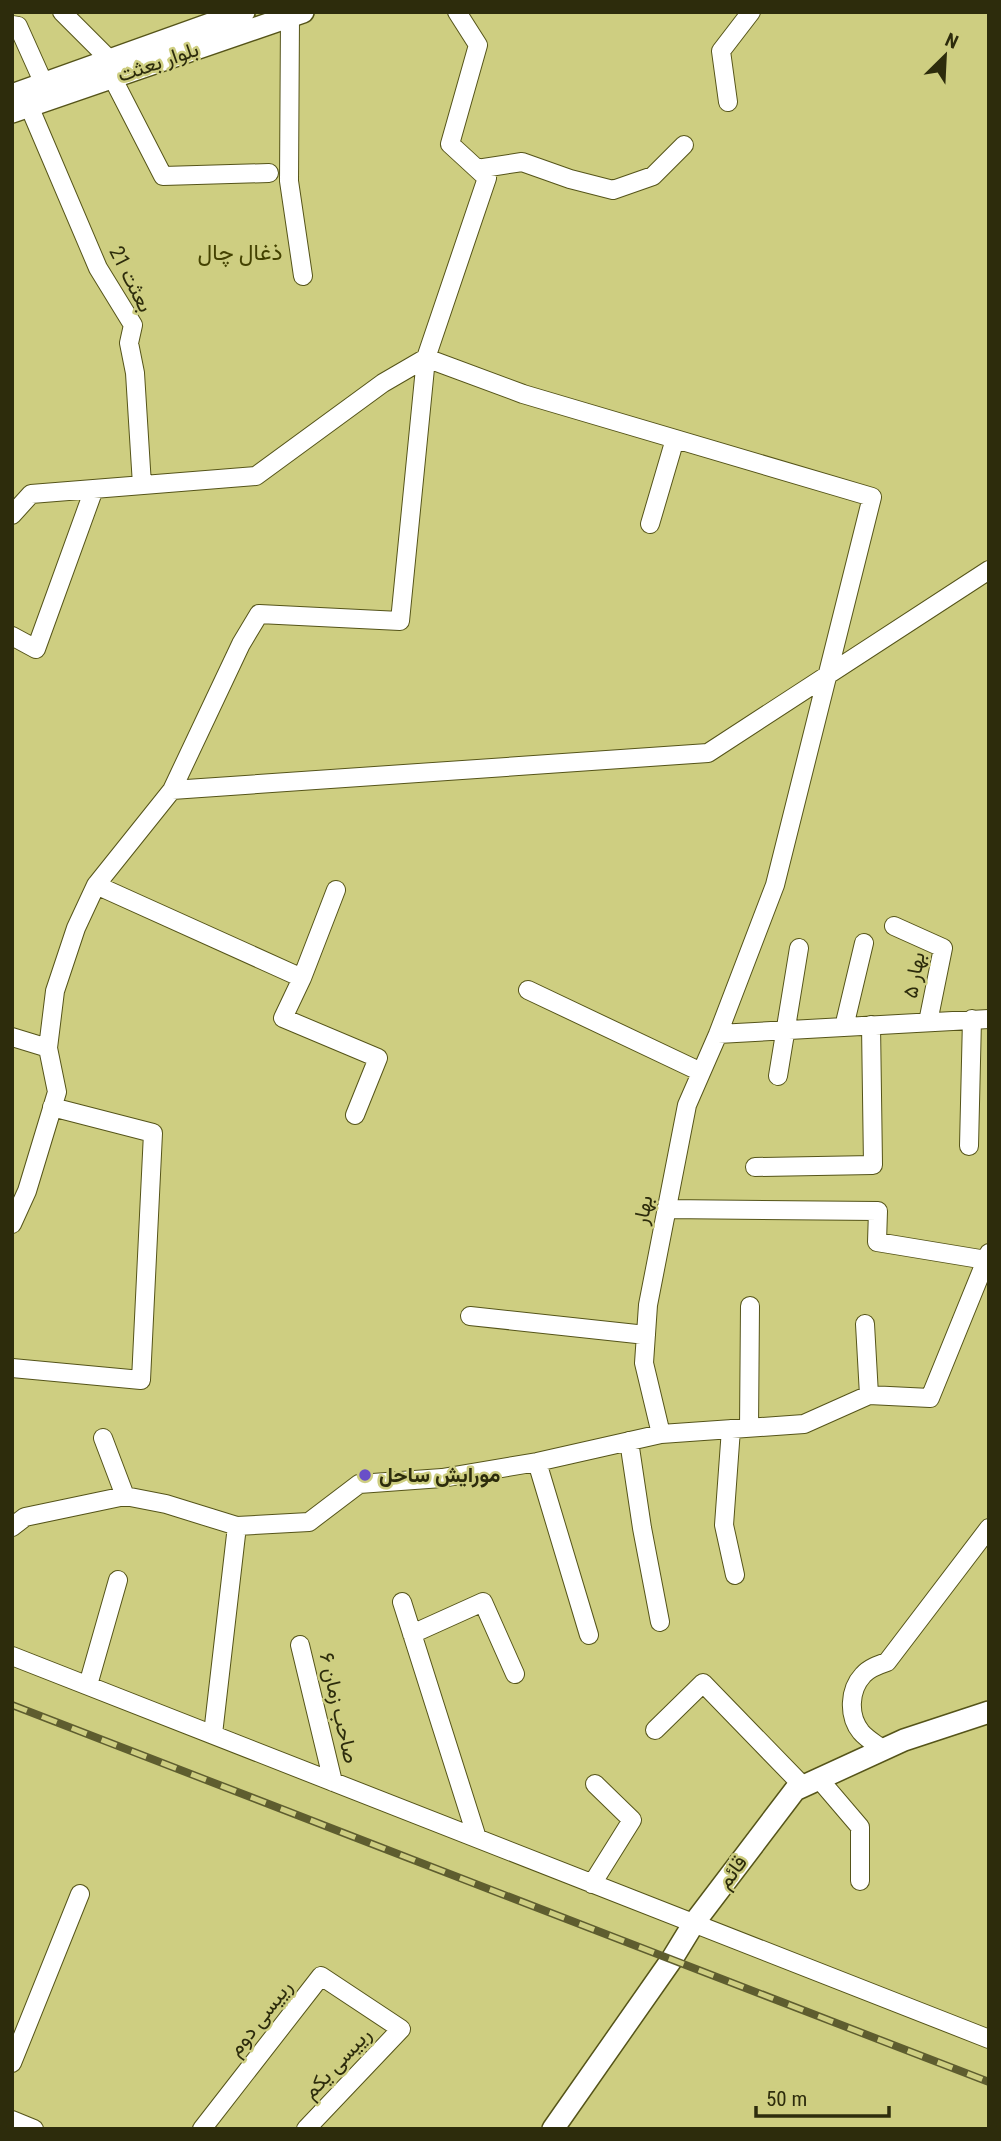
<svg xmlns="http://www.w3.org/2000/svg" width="1001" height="2141" font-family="'Roboto Condensed',Vazirmatn,sans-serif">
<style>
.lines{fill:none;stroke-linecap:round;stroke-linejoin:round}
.minor-casing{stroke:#555419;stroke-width:20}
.tertiary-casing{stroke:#555419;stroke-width:24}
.minor{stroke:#fff;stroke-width:18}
.tertiary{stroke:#fff;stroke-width:21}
.rail-casing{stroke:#5e5d2f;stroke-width:8}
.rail{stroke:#cece81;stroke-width:5;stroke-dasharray:16;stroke-linecap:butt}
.poi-dot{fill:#694fc8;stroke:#cece81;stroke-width:2.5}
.labels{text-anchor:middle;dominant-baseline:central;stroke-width:5;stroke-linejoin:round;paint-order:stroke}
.street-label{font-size:21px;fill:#2d2c0c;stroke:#cece81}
.poi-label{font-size:21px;font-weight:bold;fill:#2d2c0c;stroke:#cece81;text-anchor:start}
.neighbourhood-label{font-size:23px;fill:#434100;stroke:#cece81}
</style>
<rect width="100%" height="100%" fill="#cece81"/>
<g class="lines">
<defs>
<path id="minor" d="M62,12L110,60
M290,17L289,181L303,276
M12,25L18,26L44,84
M112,77L163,176L269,173
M728,102L721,51L751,12
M29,106L98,268L133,325L129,343L135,373L142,485
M477,169L522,162L570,179L613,190L653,176L684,145
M12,515L31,494L256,476L383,383L426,358L523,394L872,497L775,885L718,1034L687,1105L648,1305L644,1363L661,1434
M650,524L675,439
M12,636L36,649L94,489
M172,790L708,753L989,570
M96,885L302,978L283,1018L378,1058L355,1115
M894,926L943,948L928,1022
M302,978L336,890
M528,990L701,1072
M844,1027L864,943
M718,1034L989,1019
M12,1037L48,1048L57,1092L27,1191L12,1224
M48,1048L55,991L76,928L96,885L172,790L241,644L259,614L400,621L426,358L487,178L450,144L478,45L457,12
M778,1076L799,948
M969,1146L972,1019
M755,1167L873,1165L871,1025
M666,1209L878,1211L877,1242L986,1260
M470,1316L646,1335
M865,1324L869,1395
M12,1368L141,1380L153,1133L52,1107
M749,1428L750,1306
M731,1429L724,1525L735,1575
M629,1441L642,1528L660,1622
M537,1462L589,1635
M125,1496L166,1504L237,1526L309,1522L359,1484L442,1478L537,1462L661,1434L804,1424L869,1395L930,1398L989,1253
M12,1527L25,1517L125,1496L103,1438
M402,1602L477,1838
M412,1634L483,1602L515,1674
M300,1645L333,1782
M12,1656L989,2039
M88,1685L118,1580
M655,1730L703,1683L803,1786
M213,1734L237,1526
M883,1750C876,1744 867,1739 861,1732C848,1716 849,1690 863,1675C869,1668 878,1665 887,1662L989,1528
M819,1779L860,1827V1881
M592,1884L632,1820L595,1784
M12,2063L80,1894
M12,2120L34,2129
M202,2129L321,1976L401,2029L306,2129"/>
<path id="tertiary" d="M12,95L244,12
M12,112L303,12
M553,2129L672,1959L694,1923L795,1790L904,1740L989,1712"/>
</defs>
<use href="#minor" class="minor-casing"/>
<use href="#tertiary" class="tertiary-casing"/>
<use href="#minor" class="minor"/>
<use href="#tertiary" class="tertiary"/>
<defs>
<path id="rail" d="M12,1705L989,2082"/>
</defs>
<use href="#rail" class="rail-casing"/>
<use href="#rail" class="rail"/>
</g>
<circle class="poi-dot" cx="365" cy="1475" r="7"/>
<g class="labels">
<g class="street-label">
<text transform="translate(158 62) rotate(-19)">بلوار بعثت</text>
<text transform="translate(131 279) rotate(63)">بعثت 21</text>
<text transform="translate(914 975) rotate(-80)">بهار ۵</text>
<text transform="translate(643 1210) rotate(-79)">بهار</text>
<text transform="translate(339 1708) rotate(77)">صاحب زمان ۶</text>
<text transform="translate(732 1872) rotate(-54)">قائم</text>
<text transform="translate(260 2018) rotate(-52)">رییسی دوم</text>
<text transform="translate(337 2063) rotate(-47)">رییسی یکم</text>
</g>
<g class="poi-label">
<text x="379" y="1475">مورایش ساحل</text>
</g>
<g class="neighbourhood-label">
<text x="240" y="252">ذغال چال</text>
</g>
</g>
<rect width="1001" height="2141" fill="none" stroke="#2d2c0c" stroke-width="28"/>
<g transform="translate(945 56) rotate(24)" stroke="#cece81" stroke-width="5" paint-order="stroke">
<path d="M0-5L12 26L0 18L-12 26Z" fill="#2d2c0c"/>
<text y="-10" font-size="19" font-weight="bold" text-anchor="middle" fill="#2d2c0c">N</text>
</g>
<path d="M756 2106v10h133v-10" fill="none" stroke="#2d2c0c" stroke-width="3.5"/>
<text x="766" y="2106" font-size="21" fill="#2d2c0c" stroke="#cece81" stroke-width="5" paint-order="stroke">50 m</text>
</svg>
